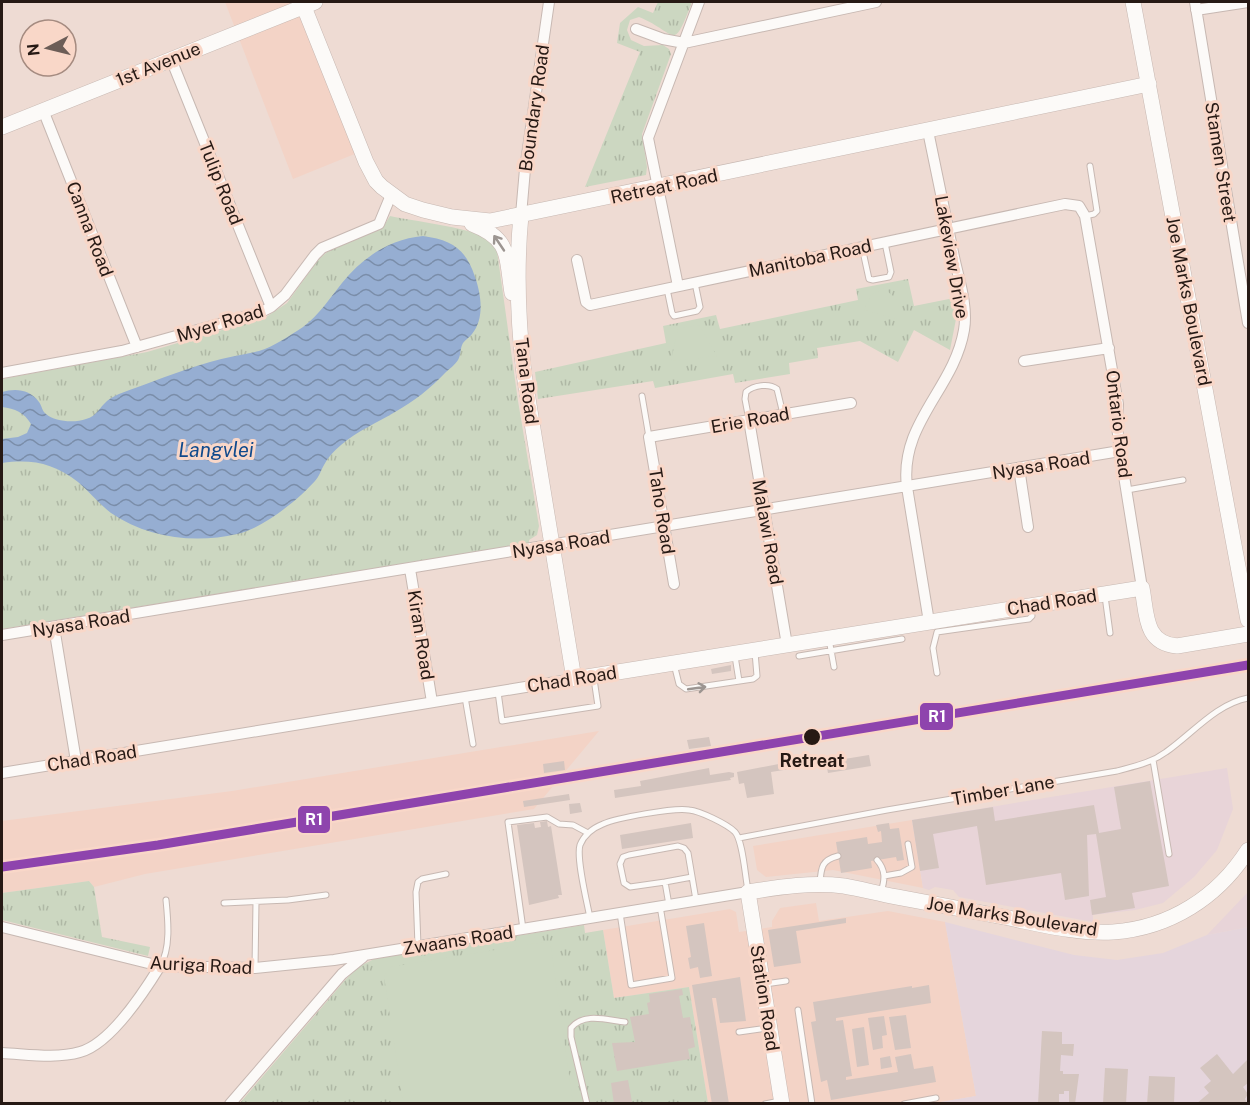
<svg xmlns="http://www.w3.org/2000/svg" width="1250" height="1105" font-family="'Public Sans',sans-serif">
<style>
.built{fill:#f3d3c6}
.industrial{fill:#e8d4d8}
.medical{fill:#e5d5dc}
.grass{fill:url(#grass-tufts)}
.park{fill:#ccd7c1}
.water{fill:url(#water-waves)}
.building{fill:#d4c5bf}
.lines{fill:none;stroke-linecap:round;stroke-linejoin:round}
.lane-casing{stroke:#c7b8b2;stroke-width:7}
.street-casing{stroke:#c7b8b2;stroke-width:12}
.secondary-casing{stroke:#c7b8b2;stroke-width:16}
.lane{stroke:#fcfaf8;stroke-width:5}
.street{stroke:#fcfaf8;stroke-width:10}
.secondary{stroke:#fcfaf8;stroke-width:15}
.rail-1-casing{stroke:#f9d7c8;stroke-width:14}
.rail-1{stroke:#8e44ad;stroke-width:9}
.oneway{stroke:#9c9591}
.stop-dot{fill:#261914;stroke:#f9d7c8;stroke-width:2}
.labels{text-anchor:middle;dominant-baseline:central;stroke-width:6;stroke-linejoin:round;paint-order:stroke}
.street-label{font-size:18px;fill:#261914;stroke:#f9d7c8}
.stop-label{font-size:18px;font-weight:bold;fill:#261914;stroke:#f9d7c8}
.water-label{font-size:20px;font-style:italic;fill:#104a8c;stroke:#f9d7c8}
.line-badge{stroke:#f9d7c8;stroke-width:2}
.badge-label{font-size:16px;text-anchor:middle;font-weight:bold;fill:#fff}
</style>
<defs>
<pattern id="grass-tufts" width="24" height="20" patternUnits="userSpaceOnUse" patternTransform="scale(1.5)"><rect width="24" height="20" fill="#ccd7c1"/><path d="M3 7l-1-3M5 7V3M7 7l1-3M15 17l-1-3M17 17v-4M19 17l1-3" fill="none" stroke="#afb8a5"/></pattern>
<pattern id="water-waves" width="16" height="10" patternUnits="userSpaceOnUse" patternTransform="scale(1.5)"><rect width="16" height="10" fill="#96aed2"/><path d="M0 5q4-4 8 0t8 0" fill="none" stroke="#7a8da9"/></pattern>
</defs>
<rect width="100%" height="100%" fill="#eedbd3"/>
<path class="built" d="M225,2H316L305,6L362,151L293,179Z
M599,731L534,809L145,874L94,887L89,881L2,893V821L232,791Z
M912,820L923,888L833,870L766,877L757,870L753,846Z
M816,903L819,921L888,911L945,922L976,1096L929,1104L708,1103L689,987L614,998L603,930L730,909L736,912L739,932L772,927V921L780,908Z"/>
<path class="industrial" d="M1227,768L1233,809L1217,850L1194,877L1163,903L1135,910L1093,915V922L959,897L953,890L935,887L929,890L923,888L912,820Z
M1248,892V927L1207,935Z"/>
<path class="medical" d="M945,922L1074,955L1117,960L1163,953L1207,935L1248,927V1103L929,1104L976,1096Z"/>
<path class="grass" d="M658,2H692C672,54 678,33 639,17L630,20L627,30L631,40L644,46L663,45L669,49L671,54L642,134L647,167L646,175L585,187L640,52L617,43L620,23L638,7L653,13Z
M390,216C413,221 466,227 484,237C489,240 494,246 497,251L518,401L539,526L537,535L529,540V543L2,629V379L147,352L266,317L287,303L318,260L327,252L383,227Z
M908,279L914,306L954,298L956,319L950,350L914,330L898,362L860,341L817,348L818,358L789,363L790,374L735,383L733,374L655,388L653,381L538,399L535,372L666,343L663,326L716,315L720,329L858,300L856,289Z
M89,881L94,887L102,937L150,947L148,956L2,920V893Z
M584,925L585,933L603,930L614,998L689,987L708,1103L239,1104L346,979L360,966L374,959Z"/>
<path class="park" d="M884,288L897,300V319L864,310L871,295Z
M699,325L717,356L671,361L678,328Z
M550,941L573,1103H403L384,976L391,967Z"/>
<path class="water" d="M423,236C452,240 466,249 475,277C481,294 485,318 472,334C470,337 465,340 463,343C460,348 461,355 458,360C455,365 449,369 445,373C431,388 413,402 395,412C377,423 357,431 341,445C334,451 328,457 324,465C321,470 319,477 315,481C298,500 262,529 237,534C195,544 147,538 111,513C99,504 90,492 78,482C53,463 32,459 2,463V439L18,437L27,433L31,424C24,412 15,409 2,407V392C15,388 30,389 39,402C42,406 42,411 46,414C55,422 75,423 86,419C97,416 99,408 107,401C110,398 115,396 119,394C149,383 179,371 210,362C226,357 242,355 259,351C275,346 289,336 303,327C319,315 330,298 342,283C363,257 390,239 423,236Z"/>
<path class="building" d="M731,665V671L712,674L711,669Z
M709,737L711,746L689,749L687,740Z
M869,755L871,766L828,773L826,762Z
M564,761L565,770L544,773L543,764Z
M789,762L790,769L771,772L774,794L747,798L744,783L739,784L737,772Z
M709,768L710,775L729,772L734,773V777L730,778L731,780L615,798L614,790L641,786L640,781Z
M1150,781L1169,886L1132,893L1135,908L1092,915L1090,900L1106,897L1096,834L1087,835L1089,896L1065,900L1061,873L986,885L977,826L933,834L939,868L920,871L912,820L993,807L995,821L1094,805L1099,833L1121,829L1114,787Z
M569,794L570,800L524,807L523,801Z
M580,803L582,812L570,814L569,804Z
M547,821L548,827L551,826L562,895H558L559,898L529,905L517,825L534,823L535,828L541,827L540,822Z
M691,823L693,838L622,849L620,835Z
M889,823L890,829L899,828L904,860L897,861L896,857L871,861L872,868L841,873L836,842L867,837L868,844L882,842L881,831L878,832L876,825Z
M846,918V923L796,931L801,963L774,967L768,930Z
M704,923L712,976L700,978L698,967L690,969L688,958L691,957L686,926Z
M740,977L746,1021L720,1023L716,998H712L729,1104H712L692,985Z
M929,985L931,1003L836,1018V1021L843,1020L852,1076L846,1077V1080L898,1072L895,1057L911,1054L914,1069L933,1066L936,1082L831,1100L827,1080L821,1082L811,1022L816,1021L813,1002L912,986V988Z
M682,989L683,995L679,996L683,1018L690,1017L695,1047L688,1049L690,1059L617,1071L612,1043L635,1042L630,1017L649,1014L647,1003L650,1002L649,994Z
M906,1015L911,1048L895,1050L889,1017Z
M884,1016L887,1035L882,1036L883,1048L873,1050L868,1018Z
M864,1027L869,1065L857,1067L852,1029Z
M1042,1031L1062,1032V1044H1074L1073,1056L1061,1055L1060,1071H1063V1074H1079L1075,1104H1069V1091H1064V1094H1059V1104H1038Z
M1217,1054L1233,1074L1248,1059V1083L1243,1087L1248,1094L1245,1099L1248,1104H1196L1209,1093L1204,1087L1211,1081L1200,1068Z
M890,1056L892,1067L881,1069L880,1058Z
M1105,1068L1128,1069L1126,1104H1103Z
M1149,1076L1175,1077L1174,1104H1147Z
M628,1080L632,1102L614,1104L611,1083Z"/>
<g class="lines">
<defs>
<path id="lane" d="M1085,216L1094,214L1097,211L1090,166
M862,247L869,279L873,280L889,277L891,272L885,243
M667,289L672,313L674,316L697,311L700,307L695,283
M642,396L649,437
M749,420L745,399L746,392C754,385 769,383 777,389L783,414
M1127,490L1183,480
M1105,596L1110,633
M829,639L834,667
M735,656L739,681
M799,656L902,639
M674,664L679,684L686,689L753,679L757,676L755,652
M937,673L933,648L937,632L1029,619L1032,616L1031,606
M498,692L502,721L598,706L594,679
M465,697L473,744
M1153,760L1169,854
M739,838L887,810L1117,771C1135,766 1151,763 1166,752C1192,734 1216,704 1248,698
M877,860C886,870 885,880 881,892
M884,876L901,873L912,867L908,844
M665,882L692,877
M820,883C821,867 822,860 838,856
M224,903L288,900L326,895
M669,905L665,882L630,887L624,883L620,864L623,857L629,855L678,846L684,848L688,853L696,900
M620,913L631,985L672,978L660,906
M590,918C587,902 576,858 580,845C584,835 593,828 603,824C616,818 676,807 689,810C700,811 727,824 735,832C743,841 745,876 748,890
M523,929L508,822L547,817L559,824L573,825L588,833
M418,946L416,892L418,882L422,879L446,874
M160,966C171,949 168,920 166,900
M255,968L256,902
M765,984L786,981
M798,1010L812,1104
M739,1032L767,1028
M587,1104L571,1037V1028C584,1012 607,1020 625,1022
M765,1104L780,1101
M904,1104L936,1098"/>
<path id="street" d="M1195,2L1248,323
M1196,10L1248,2
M636,29L663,39L684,43L876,2
M171,59L271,307
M43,110L137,347
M928,131C937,173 945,215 954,257C959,280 968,306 964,330C954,389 899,423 907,487L929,622
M521,215L525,169L549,2
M577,260L586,302L590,305L1065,204L1079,206L1085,216L1118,404L1117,426L1120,451L1142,588
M678,286L648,138L699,2
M1024,361L1109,348
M2,373L122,351L259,313L271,307L285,295L315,255L322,248L379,224L391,195
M749,420L787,645
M1019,468L1028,527
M410,569L432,702
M674,584L649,437L851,403
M54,627L76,761
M2,635L1120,451
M2,773L574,679
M2,927L160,966L255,968L334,960L748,892
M2,1053C26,1054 56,1059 80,1052C110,1044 144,992 160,966
M230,1104L342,974L363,957"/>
<path id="secondary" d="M302,2L366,162L376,181L382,187L405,204L423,210L452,217L490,221L1149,84
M1133,2L1248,620
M2,127L315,2
M521,215C516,267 518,322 524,374L574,679L1142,588C1147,614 1144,643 1177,646L1248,634
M472,224C511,239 506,256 512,293
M782,1104L748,892C780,887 811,882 844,886C862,889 879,894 897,897C935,904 972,911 1009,918C1043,925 1079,934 1113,932C1170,928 1218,897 1248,850"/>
</defs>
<use href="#lane" class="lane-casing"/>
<use href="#street" class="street-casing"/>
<use href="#secondary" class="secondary-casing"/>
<use href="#lane" class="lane"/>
<use href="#street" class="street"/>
<use href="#secondary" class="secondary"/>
<defs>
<path id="rail-1" d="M2,867L158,845L1248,665"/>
</defs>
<use href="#rail-1" class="rail-1-casing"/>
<use href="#rail-1" class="rail-1"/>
</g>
<defs><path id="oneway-shaft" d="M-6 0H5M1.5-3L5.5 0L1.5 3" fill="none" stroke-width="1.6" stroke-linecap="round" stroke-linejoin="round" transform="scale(1.5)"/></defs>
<g class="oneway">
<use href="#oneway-shaft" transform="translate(499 243) rotate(-124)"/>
<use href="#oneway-shaft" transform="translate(697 688) rotate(-8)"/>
</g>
<circle class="stop-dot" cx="812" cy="737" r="9"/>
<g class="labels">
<g class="street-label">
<text transform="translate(158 64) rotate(-22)">1st Avenue</text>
<text transform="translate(534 108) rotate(-82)">Boundary Road</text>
<text transform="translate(1221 162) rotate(81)">Stamen Street</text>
<text transform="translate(221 183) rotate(68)">Tulip Road</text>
<text transform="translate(664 186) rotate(-12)">Retreat Road</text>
<text transform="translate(90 229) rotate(69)">Canna Road</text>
<text transform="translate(952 257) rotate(80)">Lakeview Drive</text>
<text transform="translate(810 258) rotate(-12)">Manitoba Road</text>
<text transform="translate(1189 301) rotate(79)">Joe Marks Boulevard</text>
<text transform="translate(220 323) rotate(-17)">Myer Road</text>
<text transform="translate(527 381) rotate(83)">Tana Road</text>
<text transform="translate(750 420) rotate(-10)">Erie Road</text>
<text transform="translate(1119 424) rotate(83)">Ontario Road</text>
<text transform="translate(1041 465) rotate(-9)">Nyasa Road</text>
<text transform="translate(662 511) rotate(81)">Taho Road</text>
<text transform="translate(768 532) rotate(80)">Malawi Road</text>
<text transform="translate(561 544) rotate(-9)">Nyasa Road</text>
<text transform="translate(1052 602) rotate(-9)">Chad Road</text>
<text transform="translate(81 623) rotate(-9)">Nyasa Road</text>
<text transform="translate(421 635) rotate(81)">Kiran Road</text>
<text transform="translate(572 679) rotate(-9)">Chad Road</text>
<text transform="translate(92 758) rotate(-9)">Chad Road</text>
<text transform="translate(1003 790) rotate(-10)">Timber Lane</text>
<text transform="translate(1012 916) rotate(9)">Joe Marks Boulevard</text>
<text transform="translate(458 940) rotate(-9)">Zwaans Road</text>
<text transform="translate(201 965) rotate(3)">Auriga Road</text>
<text transform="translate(765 998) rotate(81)">Station Road</text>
</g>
<g class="stop-label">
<text x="812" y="760">Retreat</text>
</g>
<g class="water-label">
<text x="216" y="450">Langvlei</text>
</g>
</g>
<g class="line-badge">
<rect x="919" y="702" width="35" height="29" rx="6" fill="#8e44ad"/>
<rect x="297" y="805" width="34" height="29" rx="6" fill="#8e44ad"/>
</g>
<g class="badge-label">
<text x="937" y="722">R1</text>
<text x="314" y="825">R1</text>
</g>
<rect width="1250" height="1105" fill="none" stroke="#261914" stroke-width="6"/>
<g transform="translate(48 48) rotate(263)"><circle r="28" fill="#f9d7c8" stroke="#a58b80" stroke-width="1.5"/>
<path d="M0-4.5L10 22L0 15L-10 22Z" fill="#6c5d57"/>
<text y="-9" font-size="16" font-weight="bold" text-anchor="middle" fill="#261914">N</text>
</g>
</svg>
